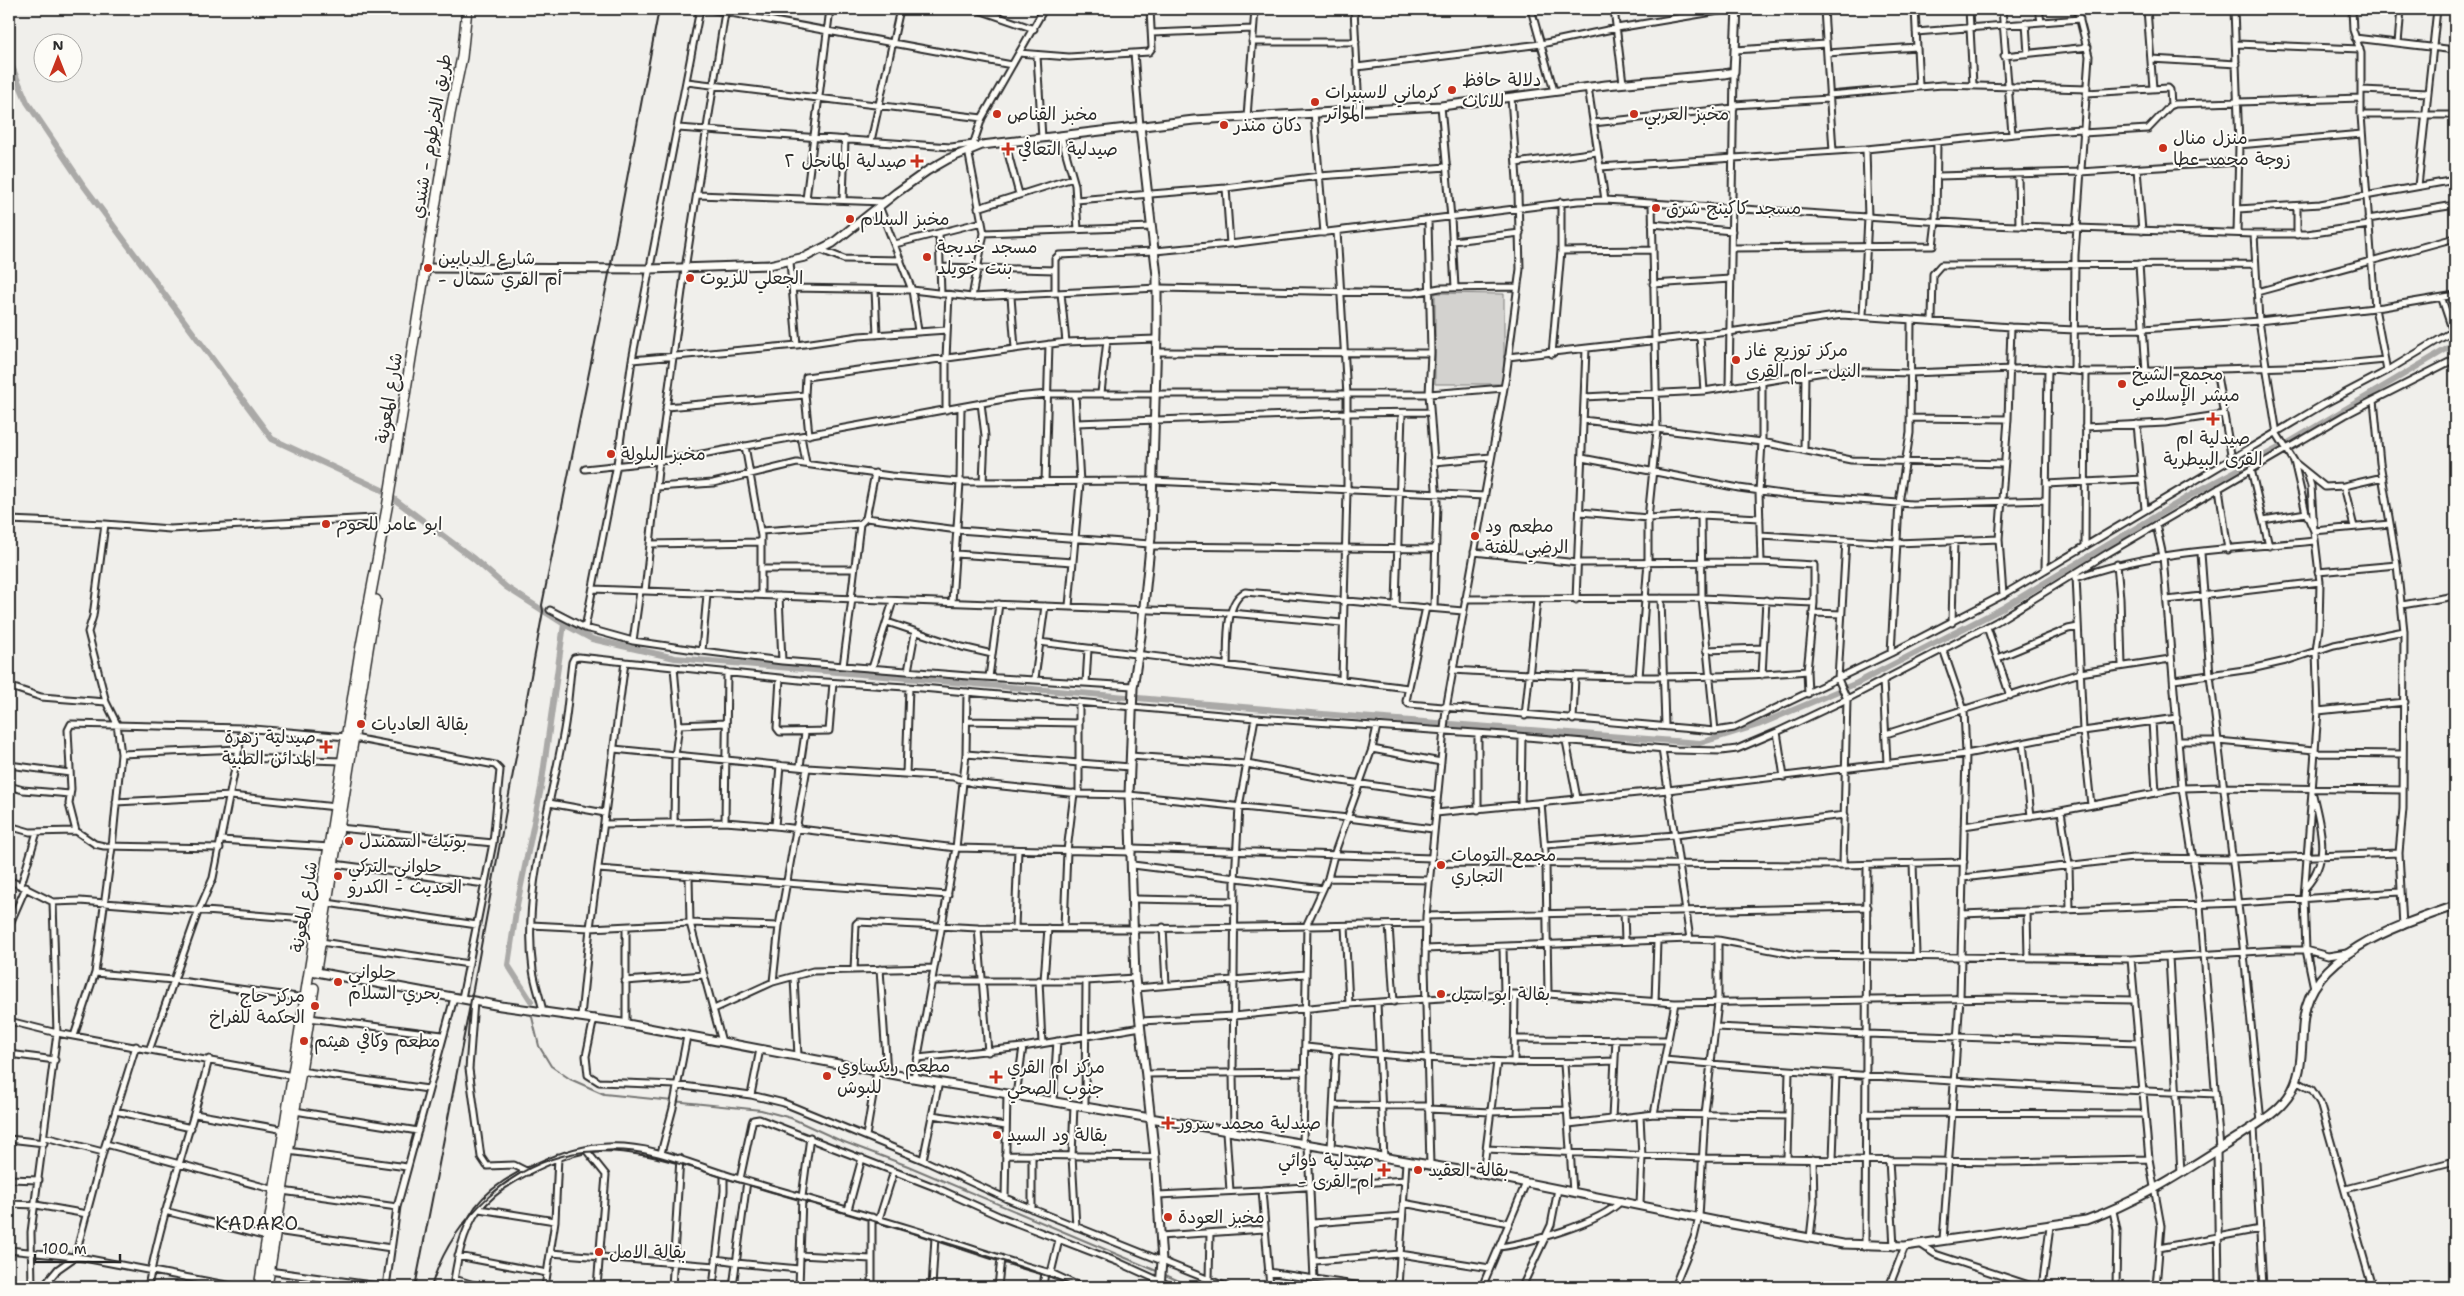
<svg xmlns="http://www.w3.org/2000/svg" width="2464" height="1296" font-family="'Shantell Sans','Playpen Sans Arabic',sans-serif">
<style>
.green{fill:#d3d2cf;stroke:#7f7e7d}
.lines{fill:none;stroke-linecap:round;stroke-linejoin:round}
.stream{stroke:#777775;stroke-width:2}
.canal{stroke:#aaa9a7;stroke-width:6}
.street-casing{stroke:#2b2b2b;stroke-width:9}
.secondary-casing{stroke:#2b2b2b;stroke-width:11}
.highway-casing{stroke:#2b2b2b;stroke-width:12}
.street{stroke:#fdfcf7;stroke-width:5}
.secondary{stroke:#fdfcf7;stroke-width:7}
.highway{stroke:#fdfcf7;stroke-width:9}
.rail{stroke:#2b2b2b;stroke-width:2}
.poi-dot{fill:#c8321e;stroke:#fdfcf7;stroke-width:2}
.labels{text-anchor:middle;dominant-baseline:central;stroke-width:4;stroke-linejoin:round;paint-order:stroke}
.poi-label{font-size:18px;fill:#2b2b2b;stroke:#fdfcf7;text-anchor:start}
.street-label{font-size:18px;fill:#2b2b2b;stroke:#fdfcf7}
.neighbourhood-label{font-size:19px;letter-spacing:1px;fill:#2b2b2b;stroke:#fdfcf7}
</style>
<rect width="100%" height="100%" fill="#f0efeb"/>
<filter id="ink" filterUnits="userSpaceOnUse"><feTurbulence type="fractalNoise" baseFrequency=".02" numOctaves="2"/><feDisplacementMap in="SourceGraphic" scale="10" xChannelSelector="R" yChannelSelector="G"/><feConvolveMatrix kernelMatrix="1 2 1 2 8 2 1 2 1" color-interpolation-filters="sRGB"/></filter>
<g filter="url(#ink)">
<path class="green" d="M1435,293L1504,294V384H1435Z"/>
<g class="lines">
<path class="stream" d="M531,1001V1009
M531,1013L539,1046L551,1066L570,1079L604,1094L761,1110L791,1118L839,1140L908,1166L1159,1272
M1163,1274L1193,1287"/>
<path class="canal" d="M9,60L27,102L81,182L272,439L382,490L474,559L506,587L564,624L592,639L675,658L1346,716L1700,743L1758,725L1857,683L2001,609L2191,495L2288,443L2455,344
M531,1001L508,965L517,905L541,788L564,624"/>
<defs>
<path id="street" d="M709,9L1012,65
M976,9L1034,29
M1354,9L1359,110
M1531,9L1554,91
M1614,9L1623,83
M1824,9L1833,151
M1915,9L1919,86
M1969,9L1973,85
M2002,9L2012,134
M2039,9L2041,22
M2147,9L2153,88
M2234,9L2239,145L2237,233
M2341,9H2352
M2352,9L2353,30L2361,53V115L2375,308L2387,371
M2026,23L2028,54
M1916,32L2080,19
M1152,33L1253,29
M2355,38L2455,50
M1252,42H1356
M2398,43L2401,9
M2236,44L2360,49
M1735,50L1826,44
M1019,53L1069,57L1149,52L1152,48L1150,9
M1134,53L1140,126
M1827,53L1917,47
M1037,56L1042,138
M2004,56L2088,47
M2151,59L2237,64
M1357,67L1541,44L1617,28L1731,9
M687,82L982,118
M1588,87L1605,200
M2362,90L2428,93
M2087,93L2168,88L2170,90L2171,105
M1829,95L1942,85L2087,89
M1734,105L1829,99
M1441,106L1451,218L1455,287
M1314,112L1324,233
M2361,115H2455
M1247,117L1255,9
M1593,123L1734,108
M678,128L951,147L974,144
M2083,133L2148,129L2170,106L2175,104L2361,98
M1061,136L1075,185L1078,229
M871,141L900,9
M1005,142L1019,194
M973,145L982,118L1044,9
M2239,145L2362,134
M968,150L984,233L972,297
M1516,163L1597,152
M1600,167L1866,149L2045,131L2083,129
M2137,169L2142,231
M2018,175L2019,226
M1938,176L2080,172L2238,162
M2418,186L2437,9
M1226,188L1230,244
M698,195L884,202
M806,199L830,9
M843,200L845,139
M1076,200L1226,188L1319,176L1447,167
M879,206L912,290L918,331
M978,208L1073,178
M2238,209L2320,204L2455,180
M2368,219L2455,205
M1428,221L1431,353L1429,394L1437,502L1434,607
M1652,224L1732,231
M1337,231L1347,395V491L1342,678
M939,233L941,294
M984,233L1152,227
M2254,234H2307L2369,225
M2297,235V206
M1453,241L1520,233
M895,244L982,222
M1732,248L1933,246L1936,221L1937,142
M821,250L844,259L901,260
M1561,251L1652,250
M790,262L797,345
M2139,264L2146,372
M941,267L1055,270
M1653,284L1730,279
M793,288L912,290L972,297L1158,288L1413,293L1440,288L1517,287
M875,290L877,335
M2257,292L2455,238
M1055,293V259L1059,255L1155,251L1230,244L1578,201L1605,200L1989,225L2254,234L2259,321L2277,434L2294,461L2306,513L2314,531L2320,582L2319,628L2316,651L2318,711L2304,898L2306,950L2314,988
M1061,293L1066,342
M1011,297L1015,348
M2442,299L2453,332
M1863,315L1868,218L1866,149
M1932,321L1933,274L1941,265L2255,264
M1700,336L1704,391
M1156,352L1431,353
M1552,354L1561,251V202
M1508,357L1729,332L1842,315L2011,327L2075,330L2143,329L2259,321L2383,307L2455,295
M632,360L797,345L859,336L947,330
M2074,370L2075,255L2089,56L2077,9
M2216,370L2232,460
M1729,387L1734,72
M1101,393L1107,340
M1584,397L1704,391L1831,371L1911,373L2039,368L2086,372H2120L2323,366L2385,360
M981,403L985,436L983,482
M666,407L805,395
M946,410V358L949,295
M1911,418L2008,419
M1583,420L1762,442L1851,460L2003,464
M1077,423L1346,413L1430,412
M2137,424L2145,509
M2085,427L2165,423L2224,414
M809,435L805,395L806,377L1066,342L1157,339
M801,436L806,463
M745,446L761,536V595
M1804,449L1805,374
M1582,458L1739,488L1790,495L1912,504L2046,500
M1434,462L1491,457
M2294,462L2325,487L2344,486L2383,477
M585,469L669,460L1015,397L1048,394H1429L1504,388
M2251,469L2269,546
M2307,473L2311,486L2314,531L2390,524
M1045,482L1049,344
M2046,484L2143,479
M2344,486L2354,527
M657,487L713,483L797,463L891,476L960,482L1152,481L1485,496
M2219,488L2228,550
M1580,512L1648,518L1701,515L1760,518
M1701,515L1702,598L1715,731
M866,518L958,530L1150,544
M9,520L105,524
M2263,520L2306,513
M2156,525L2163,556L2182,788L2200,905L2220,1149
M761,531L860,524
M1760,535L1897,543L1999,539
M650,544L761,542
M1150,546L1435,549
M2085,546L2086,372
M1474,552L1578,563L1761,562L1814,565V603L1807,671L1808,694
M2201,553L2210,675L2244,954L2261,1122
M956,554L1073,562
M1761,562L1759,492L1762,442V381
M2117,564L2120,598L2122,666
M762,569H854
M2045,570L2048,368
M2318,572L2397,565
M2076,576L2083,731L2091,805
M2076,578C2150,550 2236,549 2314,541
M593,589L1230,613L1342,623
M645,591L659,461L685,269L725,12
M2003,595L1999,539L2008,419L2011,327
M779,596L782,661
M1661,598L1665,726
M851,599L860,524L866,518L875,473
M1465,599L1702,598L1814,603
M1576,600L1586,349
M2167,600L2320,582
M952,602L960,482L961,407
M1396,604L1402,413
M2402,605L2455,596
M1069,606L1080,483L1075,394
M1426,607L1406,701L1409,704L1715,731L1734,728L1891,653L2003,595L2324,404L2387,371L2455,330
M550,610L585,628L597,631L633,641L702,651L782,661L968,676L1133,686
M1813,613L1842,614
M887,622L962,647L992,654
M1952,623L1954,541
M1987,627L2010,696
M585,628L617,464L632,360L700,9
M633,641L640,591
M1039,642L1408,688
M1943,649L1964,710L1966,754L1960,998L1943,1240
M1706,650L1763,648
M702,651L707,594
M1891,653L1899,503L1910,433L1911,320
M1998,658L2068,629L2078,627
M1227,665C1228,646 1224,602 1245,592L1463,611
M843,666L852,599
M674,667L679,725L675,756L674,823
M872,668L893,601
M1453,670C1571,677 1689,681 1807,671
M908,671L915,633
M1762,675L1766,600
M989,677L999,604
M1639,677L1648,561V518L1657,430L1652,204
M780,678L777,728L780,732L829,731L833,683
M1035,678L1045,606
M1883,680L1887,764
M2174,680L2251,669L2286,661L2334,645L2404,631
M1086,683L1088,649
M9,689L14,688L41,697L106,702L117,724L121,754L112,847L95,973L74,1036
M106,702L88,632L93,616L105,524L170,529L374,518
M2318,711L2405,702
M1525,716L1537,600
M1573,720L1575,677
M967,721L1078,723
M2152,721L2156,793
M679,725L726,723
M1777,732L1784,777
M1478,734V810
M1886,734L2080,673L2170,659
M354,738L495,765L500,770L493,843L462,998
M1566,741L1577,798
M2178,741H2218L2314,750
M2023,743L2031,816
M614,749L807,768L953,777L972,783L1079,794L1129,795L1348,818L1433,829
M1372,749L1441,762
M1662,749L1690,939
M2314,753L2403,754
M121,754L240,749
M966,754L1130,767
M1130,756L1247,764L1321,778L1437,795
M238,758L343,761
M9,765L70,773
M800,766L805,733
M906,774L909,687
M9,786L23,790L70,794
M1079,794V702
M116,802L231,796L336,807
M549,803L605,813
M1541,803L1546,863L1548,994
M1521,805L1522,737
M2061,811L2069,865L2070,909
M1436,813L1668,790L1966,754L2083,731L2177,718
M725,822L727,672
M604,824L725,822L775,826L956,848L1132,852
M9,826L30,832L76,831L95,844L104,846L220,848
M775,826L780,765
M1964,826L2061,811L2182,788L2222,787L2403,790
M339,828L493,843
M76,831L69,804L71,789L68,730L71,724L243,728L347,737
M221,840L330,847
M1545,845L1675,835L1845,815
M1132,848L1432,858
M1431,863L1843,865L1964,862
M1913,863L1916,955
M334,864L485,884
M1133,865L1323,889
M1843,865L1847,699L1838,679L1846,540
M598,869L948,895
M689,877L690,923L722,1042
M1328,878L1430,880
M1963,878L2133,858L2232,859L2399,853
M9,880L53,902L80,901L318,920
M21,885L37,832
M2305,888C2331,860 2321,829 2313,795
M1134,899L1234,901
M327,903L477,925
M2027,911L2028,958
M1624,913L1625,941
M1962,914L2238,903L2400,892
M1426,916L1868,907
M531,925L590,928L690,923L779,926
M1389,925L1394,1002
M9,926L26,887
M1345,926L1349,1004
M2403,926L2399,853L2403,809L2404,631L2397,565L2380,463L2374,400L2455,359
M1015,927L1018,850
M1163,927L1166,985
M978,928L988,1052
M1064,928L1067,851L1074,793
M321,942L469,964
M1503,947L1504,994
M1425,949L1690,939L1718,940L1798,955L2131,959L2278,950H2306L2328,956L2347,953
M2169,957L2181,1173
M2131,959L2149,1159L2161,1226L2156,1287
M880,969L887,1073
M854,970L856,924L858,922L978,928L1132,929L1426,924
M95,973L173,980L305,998
M794,977L798,1056
M1039,980L1042,1044
M1044,980L1048,928
M625,981L704,975
M931,981H1086L1135,978
M773,982L779,926L807,768
M1136,988L1305,974
M474,1001L469,1069L481,1157L487,1166L514,1165L528,1172
M1655,1002L1657,941
M1377,1003L1384,1159
M714,1009L773,982L813,971L934,968
M543,1011C540,997 535,984 533,970C522,893 551,806 564,730C568,708 569,685 572,662L574,658L579,657L625,662
M581,1016L590,928L625,662L809,681L922,688L1255,718L1505,735L1676,750L1721,751L1737,749L1777,732L1847,699L1996,622L2108,553L2345,415L2374,400
M309,1018L442,1035
M594,1018L586,1056L588,1075L599,1082L676,1085L751,1095L784,1103L923,1160L1005,1198L1227,1287
M9,1021L57,1033L293,1076
M1141,1021L1234,1016L1349,1004L1504,994H1548L1675,1003L2007,998L2135,1000
M626,1024V927
M1716,1027L1867,1034L2138,1043
M1514,1039L1668,1040
M1306,1047C1408,1058 1511,1066 1614,1061
M150,1048L198,912L213,878L243,728
M9,1054L55,1060
M918,1058L1023,1047L1141,1027
M1664,1060C1848,1076 2032,1087 2216,1094
M1514,1063L1515,994
M1564,1064L1573,1192
M300,1071L428,1089
M1147,1074L1305,1072
M914,1078L956,848L966,754L967,692
M2296,1081L2312,1090L2320,1103L2372,1287
M751,1095L760,1049
M1016,1095L1023,1047
M1053,1101L1057,1041
M1074,1105L1072,1156L1076,1227
M1335,1105L1428,1106
M1085,1106L1086,981
M1428,1109L1491,1112L1568,1110
M116,1111L191,1128
M295,1111L418,1131
M1866,1113L2145,1114
M195,1114L285,1130
M1654,1114L1675,1003
M932,1115L1006,1126
M1612,1118L1616,1039
M1569,1124L1654,1114L1788,1116
M2254,1127L2263,1287
M1226,1132L1230,1191
M1234,1133L1233,1073L1235,879L1239,807L1255,718
M866,1136L877,1071
M45,1137L103,1152
M9,1139L44,1143
M106,1144L275,1190
M1303,1145L1307,924L1328,878L1334,855L1372,749L1377,726
M1308,1146L1314,1279
M1331,1149L1336,1050
M1486,1149L1702,1158L2005,1162L2149,1159
M586,1150L606,1175L597,1287
M2217,1150L2219,1287
M288,1151L407,1167
M661,1153L673,1108L687,1036
M1005,1155L1155,1157
M1787,1158L1789,1071
M1833,1159L1836,1074
M923,1160L939,1082
M1889,1160L1894,1247
M1430,1166L1425,965L1426,916L1446,709L1506,377L1520,269L1518,194L1511,97
M1483,1174L1497,1062
M9,1179L39,1180
M740,1179L752,1123L753,1120L759,1119L937,1188L1001,1217L1118,1262L1173,1287
M2346,1189L2455,1161
M1262,1190L1270,1287
M282,1191L397,1207
M1158,1195L1262,1190L1405,1180
M1005,1198L1007,1094
M1403,1203L1509,1223
M9,1204L36,1205L87,1214
M1640,1204L1642,1157L1640,1116
M479,1209L555,1221
M1032,1209V1155
M848,1210L862,1158
M165,1211L267,1237
M2113,1211L2117,1230L2116,1287
M872,1217V1287
M879,1219L894,1171
M1313,1223L1402,1216
M276,1231L391,1248
M1160,1236L1264,1229
M1810,1238L1814,1202L1813,1159
M1920,1244L1935,1254L2035,1287
M1865,1246L1867,865
M1499,1247C1528,1243 1601,1223 1621,1201
M2159,1248L2260,1229
M9,1250L84,1258L237,1287
M551,1253L715,1266
M800,1255L871,1259
M458,1256L547,1273
M716,1259L737,1262
M1315,1261L1400,1254L1490,1268
M736,1263L799,1269
M269,1271L386,1287
M1268,1272L1368,1287
M1051,1273L1059,1240
M454,1279L481,1287
M1209,1279L1210,1233
M2156,1284L2176,1287
M32,1287L31,1232L57,1033L53,902
M43,1287L58,1269L75,1257L103,1152L136,1046
M148,1287C162,1210 190,1135 209,1059
M386,1287L397,1207L454,998
M453,1287C457,1260 462,1232 478,1209C502,1177 569,1148 608,1147C654,1145 694,1166 736,1178C795,1195 855,1212 914,1230C959,1244 1004,1261 1051,1273L1081,1287
M545,1287L555,1221L558,1157
M672,1287L680,1158
M713,1287L724,1191V1174
M733,1287L747,1181
M799,1287L802,1197L810,1137
M932,1287L935,1237
M998,1287L1001,1258
M1043,1287L1045,1272
M1398,1287L1406,1162
M1482,1287L1526,1183
M1522,1287L1551,1225L1558,1189
M1674,1287L1694,1238L1699,1217L1705,1114L1718,1003V940
M1889,1287L1905,1246
M2042,1287L2050,1227"/>
<path id="secondary" d="M1140,126L1157,276V334L1151,537L1141,636L1133,688L1129,795L1135,978L1155,1157L1162,1261L1160,1287
M425,268L650,269L769,265L805,257L833,243L896,193L927,171L948,159L982,145L1194,120L1441,106L1606,85L1724,74L1734,72L1737,9
M311,971L501,1006L622,1023L907,1077L1483,1174L1721,1222L1843,1244L1905,1246L2086,1220C2141,1201 2189,1168 2238,1137C2255,1125 2275,1115 2288,1097C2305,1073 2300,1044 2304,1017C2312,952 2403,924 2455,906"/>
<path id="highway" d="M316,970L376,600
M259,1287L360,651L387,508L450,114L462,57L467,9
M267,1287L314,988"/>
</defs>
<use href="#street" class="street-casing"/>
<use href="#secondary" class="secondary-casing"/>
<use href="#highway" class="highway-casing"/>
<use href="#street" class="street"/>
<use href="#secondary" class="secondary"/>
<use href="#highway" class="highway"/>
<path class="rail" d="M415,1287L471,1000L543,611L542,605L610,269L659,9
M431,1287C451,1220 512,1160 584,1152C645,1146 699,1172 756,1187C825,1207 894,1226 963,1248C1001,1261 1040,1272 1077,1287"/>
</g>
</g>
<g class="poi-dot">
<circle cx="1452" cy="90" r="5"/>
<circle cx="1315" cy="102" r="5"/>
<circle cx="997" cy="114" r="5"/>
<circle cx="1634" cy="114" r="5"/>
<circle cx="1224" cy="125" r="5"/>
<circle cx="2163" cy="148" r="5"/>
<path d="M1005.5 141.5h5v5h5v5h-5v5h-5v-5h-5v-5h5z"/>
<path d="M914.5 153.5h5v5h5v5h-5v5h-5v-5h-5v-5h5z"/>
<circle cx="1656" cy="208" r="5"/>
<circle cx="850" cy="219" r="5"/>
<circle cx="927" cy="257" r="5"/>
<circle cx="428" cy="268" r="5"/>
<circle cx="690" cy="278" r="5"/>
<circle cx="1736" cy="360" r="5"/>
<circle cx="2122" cy="384" r="5"/>
<path d="M2210.5 411.5h5v5h5v5h-5v5h-5v-5h-5v-5h5z"/>
<circle cx="611" cy="454" r="5"/>
<circle cx="326" cy="524" r="5"/>
<circle cx="1475" cy="536" r="5"/>
<circle cx="361" cy="724" r="5"/>
<path d="M323.5 739.5h5v5h5v5h-5v5h-5v-5h-5v-5h5z"/>
<circle cx="349" cy="841" r="5"/>
<circle cx="1441" cy="865" r="5"/>
<circle cx="338" cy="876" r="5"/>
<circle cx="338" cy="982" r="5"/>
<circle cx="1441" cy="994" r="5"/>
<circle cx="315" cy="1006" r="5"/>
<circle cx="304" cy="1041" r="5"/>
<circle cx="827" cy="1076" r="5"/>
<path d="M993.5 1069.5h5v5h5v5h-5v5h-5v-5h-5v-5h5z"/>
<path d="M1165.5 1115.5h5v5h5v5h-5v5h-5v-5h-5v-5h5z"/>
<circle cx="997" cy="1135" r="5"/>
<path d="M1381.5 1162.5h5v5h5v5h-5v5h-5v-5h-5v-5h5z"/>
<circle cx="1418" cy="1170" r="5"/>
<circle cx="1168" cy="1217" r="5"/>
<circle cx="599" cy="1252" r="5"/>
</g>
<g class="labels">
<g class="poi-label">
<text x="1462" y="80">دلالة حافظ<tspan x="1462" dy="21">للاثاث</tspan></text>
<text x="1325" y="92">كرماني لاسبيرات<tspan x="1325" dy="21">المواتر</tspan></text>
<text x="1007" y="114">مخبز القناص</text>
<text x="1644" y="114">مخبز العربي</text>
<text x="1234" y="125">دكان منذر</text>
<text x="2173" y="138">منزل منال<tspan x="2173" dy="21">زوجة محمد عطا</tspan></text>
<text x="1018" y="149">صيدلية التعافي</text>
<text x="907" y="161" text-anchor="end">صيدلية المانجل ٢</text>
<text x="1666" y="208">مسجد كاكينج شرق</text>
<text x="860" y="219">مخبز السلام</text>
<text x="937" y="247">مسجد خديجة<tspan x="937" dy="21">بنت خويلد</tspan></text>
<text x="438" y="258">شارع الدبابين<tspan x="438" dy="21">- أم القري شمال</tspan></text>
<text x="700" y="278">الجعلي للزيوت</text>
<text x="1746" y="350">مركز توزيع غاز<tspan x="1746" dy="21">النيل - ام القرى</tspan></text>
<text x="2132" y="374">مجمع الشيخ<tspan x="2132" dy="21">مبشر الإسلامي</tspan></text>
<text x="2213" y="438" text-anchor="middle">صيدلية ام<tspan x="2213" dy="21">القرى البيطرية</tspan></text>
<text x="621" y="454">مخبز البلولة</text>
<text x="336" y="524">ابو عامر للحوم</text>
<text x="1485" y="526">مطعم ود<tspan x="1485" dy="21">الرضي للفتة</tspan></text>
<text x="371" y="724">بقالة العاديات</text>
<text x="316" y="737" text-anchor="end">صيدلية زهرة<tspan x="316" dy="21">المدائن الطبية</tspan></text>
<text x="359" y="841">بوتيك السمندل</text>
<text x="1451" y="855">مجمع التومات<tspan x="1451" dy="21">التجاري</tspan></text>
<text x="348" y="866">حلواني التركي<tspan x="348" dy="21">الحديث - الكدرو</tspan></text>
<text x="348" y="972">حلواني<tspan x="348" dy="21">بحري السلام</tspan></text>
<text x="1451" y="994">بقالة ابو اسيل</text>
<text x="305" y="996" text-anchor="end">مركز حاج<tspan x="305" dy="21">الحكمة للفراخ</tspan></text>
<text x="314" y="1041">مطعم وكافي هيثم</text>
<text x="837" y="1066">مطعم ريكساوي<tspan x="837" dy="21">للبوش</tspan></text>
<text x="1007" y="1067">مركز ام القري<tspan x="1007" dy="21">جنوب الصحي</tspan></text>
<text x="1178" y="1123">صيدلية محمد سرور</text>
<text x="1007" y="1135">بقالة ود السيد</text>
<text x="1374" y="1160" text-anchor="end">صيدلية دوائي<tspan x="1374" dy="21">- ام القرى</tspan></text>
<text x="1428" y="1170">بقالة العقيد</text>
<text x="1178" y="1217">مخبز العودة</text>
<text x="609" y="1252">بقالة الامل</text>
</g>
<g class="street-label">
<text transform="translate(431 136) rotate(-80)">طريق الخرطوم - شندي</text>
<text transform="translate(389 398) rotate(-81)">شارع المعونة</text>
<text transform="translate(304 907) rotate(-81)">شارع المعونة</text>
</g>
<g class="neighbourhood-label">
<text x="257" y="1223">KADARO</text>
</g>
</g>
<rect width="2464" height="1296" fill="none" stroke="#fdfcf7" stroke-width="30"/>
<rect x="15" y="15" width="2434" height="1266" fill="none" stroke="#2b2b2b" stroke-width="2" filter="url(#ink)"/>
<g transform="translate(58 58)"><circle r="24" fill="#fdfcf7" stroke="#a9a8a5"/>
<path d="M0-4L9 19L0 12L-9 19Z" fill="#c8321e"/>
<text y="-8" font-size="14" font-weight="bold" text-anchor="middle" fill="#2b2b2b">N</text>
</g>
<path d="M35 1254v8h85v-8" fill="none" stroke="#2b2b2b" stroke-width="2.5"/>
<text x="42" y="1254" font-size="15" fill="#2b2b2b" stroke="#fdfcf7" stroke-width="4" paint-order="stroke">100 m</text>
</svg>
